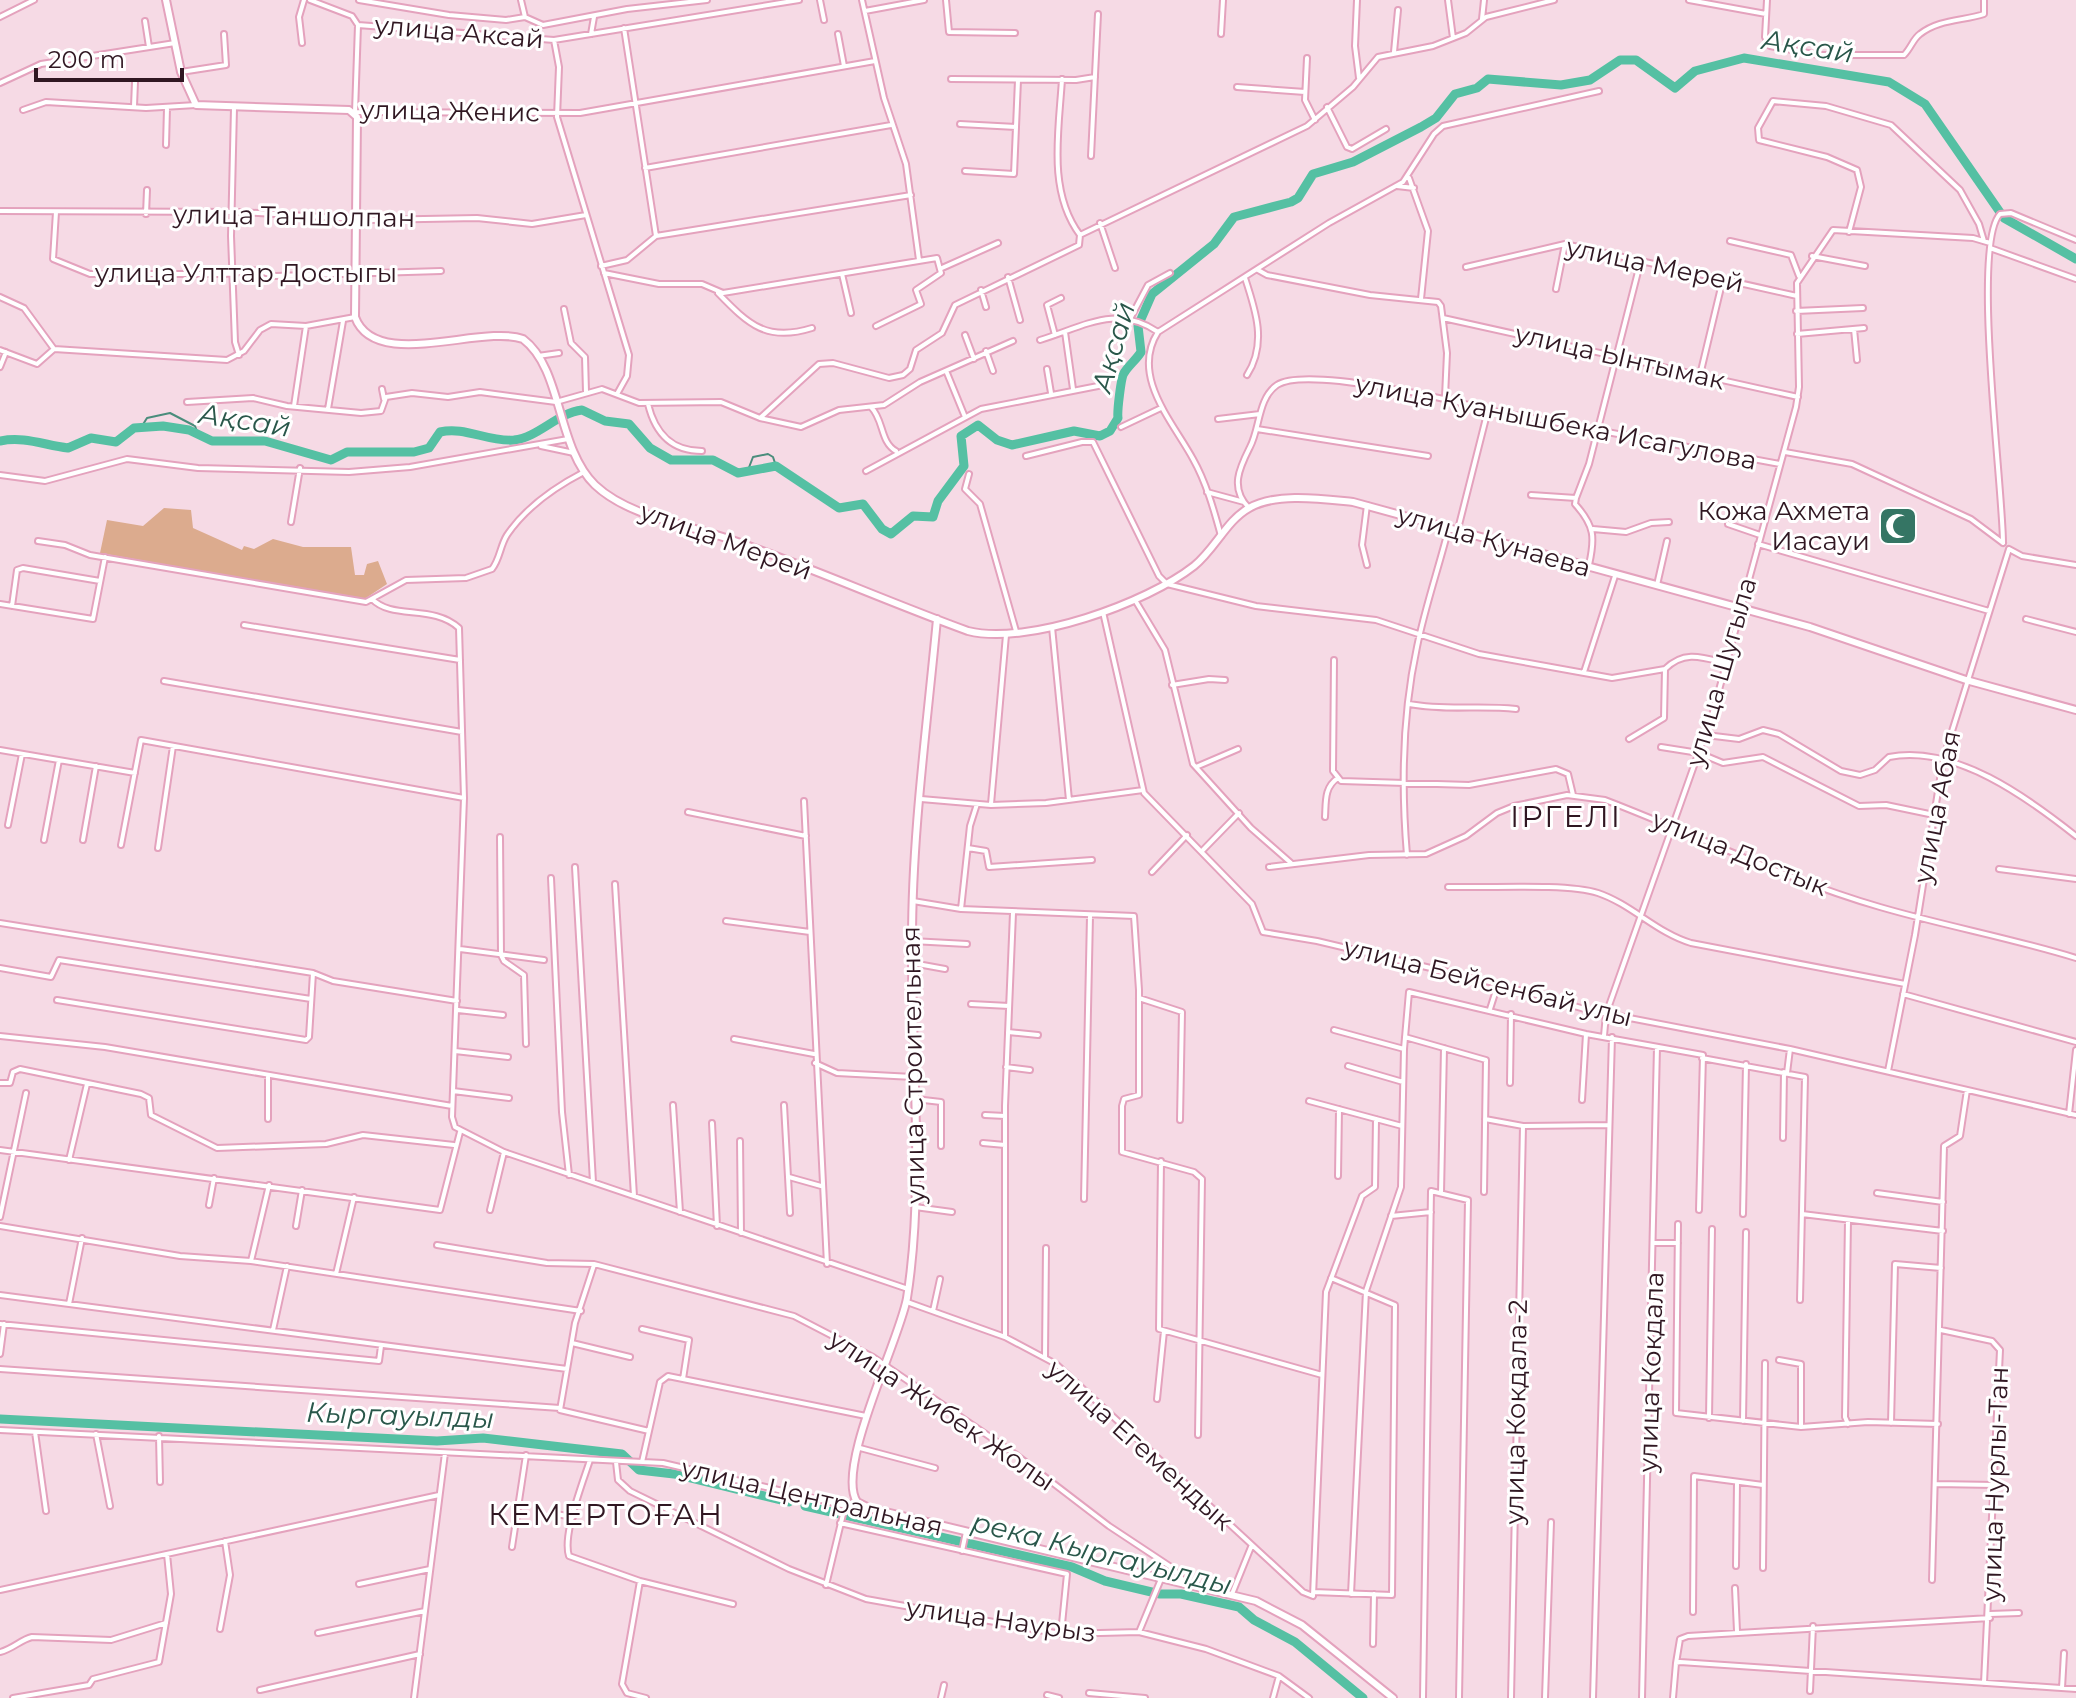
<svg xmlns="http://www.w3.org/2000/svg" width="2076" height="1698" font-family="Montserrat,sans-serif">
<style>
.green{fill:#dcab8e}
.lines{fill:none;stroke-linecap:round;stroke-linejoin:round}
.stream{stroke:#4a8d7c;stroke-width:2}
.river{stroke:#55c0a3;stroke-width:9}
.street-casing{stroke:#e4a2bd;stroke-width:8}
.secondary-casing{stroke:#e4a2bd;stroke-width:10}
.street{stroke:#fff;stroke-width:4}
.secondary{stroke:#fff;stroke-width:6}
.labels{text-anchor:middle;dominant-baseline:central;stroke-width:6;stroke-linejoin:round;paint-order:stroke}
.street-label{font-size:26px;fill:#301722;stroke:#fff}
.poi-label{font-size:26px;fill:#301722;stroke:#fff;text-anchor:end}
.water-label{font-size:28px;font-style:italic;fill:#29574a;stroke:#fff}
.quarter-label{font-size:30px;letter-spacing:2px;fill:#301722;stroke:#fff}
</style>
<rect width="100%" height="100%" fill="#f6dae5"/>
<path class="green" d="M164,508L191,510L193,528L242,550L244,546L254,549L273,539L303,547H351L355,575H364L367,564L378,561L387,584L366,598H356L100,553L107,520L143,526Z"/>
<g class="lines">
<path class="stream" d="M142,426L147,418L170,413L195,426L198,434
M748,470L753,457L768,454L773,457L776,466"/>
<path class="river" d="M0,441C24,436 44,445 68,448L91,438L116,442L134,428L163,426L189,430L212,441H265L331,460L347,452H414L429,448L440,432C465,426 487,442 514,440C539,437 557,413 582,410L605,421L629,424L650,448L671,460H713L738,473L776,466L839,508L863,504L882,529L891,534L913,516L933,517L938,501L964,466L961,436L978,425L997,440L1012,445L1074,431L1100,436L1110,431L1118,418C1117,412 1121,377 1124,373C1129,365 1136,360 1141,352L1138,326L1152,294L1214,244L1234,217L1291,202L1298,198L1313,174L1353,162L1421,127L1436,118L1455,94L1477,88L1488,79L1561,85L1590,80L1620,60H1636L1675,88L1695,71L1744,58L1889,82L1925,104L2004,218L2076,259
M0,1419L437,1441L483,1438L622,1454L639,1470L674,1474L789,1502
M805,1506L1072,1567L1105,1581L1160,1594H1181L1239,1607L1254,1620L1295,1642L1363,1698"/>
<defs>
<path id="street" d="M310,0L352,16L358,25L554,40L799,0
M359,0L449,15L506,20L525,17L543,25L627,9L707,0
M521,0L525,17
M820,0L824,20
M862,0L884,98L906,164L919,260
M946,0L949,32L1015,33
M1357,0L1355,46L1359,78
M1448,0L1453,38
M1689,0L1766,14
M1767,0L1765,37L1770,46L1819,55H1904C1911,48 1913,39 1920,34C1939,19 1963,21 1984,14V0
M865,11L924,0
M0,17L34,0
M1482,19L1484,0
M145,21L149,47
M358,25L355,112L580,113L875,61
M624,28L656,236
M591,34L594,17
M838,34L844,66
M1221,34L1223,0
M554,40L559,67L557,117L629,355L627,376L617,394
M302,43L299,17L304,0
M1394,52L1398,10
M1307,58L1305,100L1315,120
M181,72L226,65L224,34
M951,79L1076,80L1095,77
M1062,79C1059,130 1047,191 1080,235
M0,83L41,64L175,43
M1237,87L1305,92
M134,106L135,82
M1327,107L1347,147L1352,149L1386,129
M234,108L231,236L235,342L239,355
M23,110L46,102L146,108L196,105
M960,124L1016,127
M166,145L167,108
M1091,156L1098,14
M645,168L891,125
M965,171L1014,174L1018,80
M1409,178L1428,231L1421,299
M1397,186L1414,188
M0,211L240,212L371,220L477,218L532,224L586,215
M56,212L53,259L90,274H225L258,270L275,276L441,271
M146,214L147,190
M1100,223L1115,268
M1849,232L1861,187L1857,170L1827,157L1759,140L1758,128L1773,101L1826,106L1891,125L1960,190L1979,224L1984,241
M1080,235L1307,126L1353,87L1378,57L1433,46L1466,33L1486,17L1554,0
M1730,241L1791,255L1799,276
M1990,248L2076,279
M1812,256L1865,266
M601,266L627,260L656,236L911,195
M1466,267L1565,244L1797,296
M942,268L998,243
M1258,270L1267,275L1370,295L1438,302L1441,306L1447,353L1445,397
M604,273L659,284H702L723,293L937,258L941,273L916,290L921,304L876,326
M842,274L851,313
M1008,277L1020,320
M1245,278C1256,311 1267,344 1247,375
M1556,289L1565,244
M981,290L986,307
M718,293C749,325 767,342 812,328
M0,297L24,308L54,349
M564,309L571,343L585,357L586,392
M1796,311L1863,308
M1131,317L1148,285L1170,273
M1443,318L1798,397
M1854,329L1857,360
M1065,332L1073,389
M1797,334L1864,328
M965,335L974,359
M1055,335L1047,305L1061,298
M1040,340C1085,326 1117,304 1158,332
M0,350L37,364L54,349L227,360L244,351L260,330L271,324L306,326L355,317
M986,351L993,371
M538,356L559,353
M0,367L6,352
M1047,369L1051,393
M947,373L965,417
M1700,375L1723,279
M382,389L384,399
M187,402L253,398L287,406L361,413L381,411L386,397L412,393L448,397L480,392L556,402L602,389L639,403L721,402L760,418L819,364L833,363L889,378L903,375L910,369L916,350L942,333L955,305L1079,245L1080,235
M648,404C655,433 671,451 702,451
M294,406L306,326
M871,407C884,420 880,442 896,451
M328,409L343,321
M760,418L801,427L839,410L884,405L920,382L1013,341
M1218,419L1260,414
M1121,427L1161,408
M1257,429L1428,456
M541,446L574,453
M1785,452L1852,464L1971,519L2003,543
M1026,456L1082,442H1093L1159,576L1167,584L1256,606L1376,620L1479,654L1612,678L1665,669
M866,471L981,409L1103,385
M969,474L965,489L980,504L1016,631
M0,475L45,481L127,459L198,468L349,472L410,467L568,439
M1207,492L1244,502
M1531,495L1576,498
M1367,505L1362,545L1367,565
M1249,508C1229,488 1240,467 1250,447C1260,428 1258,398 1277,385C1306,366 1452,400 1488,410L1780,464
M291,522L300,468
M1728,524L1760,535
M1458,529L1488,410
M1593,529L1626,532L1651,523L1669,522
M1221,536C1214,510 1206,482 1193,459C1173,422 1130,376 1158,332L1329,223L1403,182L1434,134L1443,126L1599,91
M38,541L65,545L90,555L366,602L406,580L466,578L492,569C500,559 500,546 507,535C526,507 555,487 584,472
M2003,543C2003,488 1971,245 2000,214L2011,213L2076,240
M1758,544L1989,611
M2009,549L2022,556L2076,565
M1589,565C1595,538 1595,526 1575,504L1576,498L1589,464L1641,260
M1657,585L1667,541
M372,599C392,620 433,604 459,628L464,798L452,1117L455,1127L504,1152L908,1289
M1135,600L1165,650L1193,764L1251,828L1291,863
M0,604L93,619L105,557
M12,606L17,570L23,568L100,581
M1103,612L1144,793L1252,904L1263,932L1317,941L1498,984L1588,1010L1790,1049L2076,1115
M2026,619L2076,632
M244,625L460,660
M1052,627L1069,800
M1334,660L1333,771L1341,781L1469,785L1556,769L1568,774L1573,795
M1584,672L1615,576
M164,681L462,732
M1172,685L1209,679L1225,680
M1409,704C1447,711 1478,705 1516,709
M1706,735L1739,739L1763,730L1779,734L1841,771L1860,775L1875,770L1889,757C1955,744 2028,798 2076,836
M1629,739L1664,718L1665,669C1684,650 1702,657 1726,663
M1661,747L1699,753L1723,763L1763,757L1859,806L1886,805L1934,815
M0,750L135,773
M1196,767L1238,749
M921,799L991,805L1046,803L1143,790
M804,801L827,1264
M991,804L1006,635
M688,812L806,836
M1325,817C1326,802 1324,787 1338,778
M8,825L22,754
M500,837L501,955L504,961L524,975L526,1044
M44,840L59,760
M83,840L96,766
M121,845L141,740L464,798
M158,848L173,746
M968,848L986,851L989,867L1092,860
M1202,851L1239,813
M1407,855C1401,785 1402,716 1417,647C1425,607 1439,567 1449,527
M575,867L593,1182
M1269,867L1369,855L1426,854L1466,836L1497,813L1514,806L1567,795L1605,800C1697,835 1786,880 1880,907C1945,926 2011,938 2076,958
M1999,869L2076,879
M1152,872L1187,835
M551,878L562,1112L569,1175
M615,884L634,1196
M1448,887C1485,888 1567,883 1598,893C1631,904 1657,933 1691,943L1905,984
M913,901L961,909L1134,916L1139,990V1095L1124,1099L1122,1106V1152L1194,1172L1202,1179L1198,1435
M961,909L970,826L977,804
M726,921L810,932
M0,923L313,973L333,981L457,1001
M912,941L967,944
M460,949L544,960
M912,963L945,969
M0,968L51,977L59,960L311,999
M1903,994L2076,1042
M1139,998L1182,1012L1180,1120
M57,1000L306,1040L309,1037L313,973
M971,1004L1009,1006
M1490,1009L1498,984
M458,1010L503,1015
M1334,1030L1404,1049
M1008,1032L1038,1035
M0,1036L105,1047L452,1106
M1604,1036L1606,1014L1713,712L1796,407L1799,387L1797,283L1833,230L1973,238L1990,243
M1405,1037L1486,1060L1484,1192
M734,1039L814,1054
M455,1051L508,1057
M1702,1058L1805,1077L1800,1300
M815,1063L837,1073L913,1077
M1348,1066L1403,1082
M1006,1067L1030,1070
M1888,1071L1915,935L1943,760L2009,549
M1787,1073L1790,1049
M0,1083H10L13,1072L20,1069L141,1094L149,1098L151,1115L217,1148L326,1144L363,1135L454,1145
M1510,1083L1511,1014
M453,1091L509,1098
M915,1099L941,1102V1146
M1582,1100L1586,1034
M1309,1101L1402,1126
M673,1105L680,1212
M784,1105L790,1213
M2069,1114L2076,1050
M985,1115L1005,1116
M268,1119V1076
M1485,1119L1523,1126L1609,1125
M712,1123L717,1226
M1783,1138L1784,1072
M740,1141L741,1233
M983,1143L1005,1145
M0,1150L440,1210L460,1132
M69,1160L87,1084
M1161,1161L1159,1329L1322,1375
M1338,1176L1339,1109
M789,1177L821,1186
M1441,1193L1444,1048
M1877,1193L1943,1202
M1084,1199L1090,916
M209,1205L214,1178
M915,1207L952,1212
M490,1210L504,1152
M1743,1214L1746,1064
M1802,1214L1943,1231
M1391,1216L1431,1212
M0,1217L26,1093
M1678,1224L1676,1413L1801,1427L1868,1422L1938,1424
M0,1226L180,1256L251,1261L581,1311
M296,1226L302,1190
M1654,1243H1678
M437,1245L547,1263L594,1264L794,1316L873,1357L1015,1454L1109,1526L1171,1567L1185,1582
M251,1261L269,1185
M594,1265L575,1323L560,1410L649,1431
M336,1274L354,1197
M0,1295L567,1369
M907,1302L1005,1337L1056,1364L1303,1592L1313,1596L1326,1292L1362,1196L1375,1187L1376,1119
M69,1304L82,1238
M933,1311L940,1279
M0,1324L379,1361L381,1346
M642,1329L689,1340L683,1379
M273,1330L287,1266
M1941,1330L1992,1341L2000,1350L1984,1683
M1005,1337V1106L1013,913
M572,1343L630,1357
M0,1354L4,1324
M1045,1357L1046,1248
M1779,1360L1801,1364V1427
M0,1369L560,1408
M1157,1399L1164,1331
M1709,1418L1712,1229
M1743,1421L1746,1232
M1891,1423L1895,1264L1941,1268
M1848,1424L1845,1417L1848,1220
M0,1430L663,1463L834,1503
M35,1432L46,1511
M96,1434L110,1506
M159,1436L160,1482
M860,1448L935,1468
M590,1460C583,1482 562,1535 569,1556L640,1581L733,1604
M616,1462L618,1480L630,1491L789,1569L866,1599L1061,1634L1139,1632L1206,1649L1279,1676L1309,1698
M642,1462L660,1382L668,1376L866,1416
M1936,1484L1995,1485
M556,1514L573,1517
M840,1523L1067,1574L1061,1634
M512,1547L526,1455
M962,1551L966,1532
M1736,1566L1737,1482
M1763,1568L1765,1363
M1932,1580L1944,1146L1960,1136L1967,1090
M640,1581L622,1684L627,1693L646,1698
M359,1584L430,1569
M826,1585L845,1506
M1735,1588L1737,1631
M0,1590L439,1495
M1313,1592L1392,1595L1395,1305L1331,1278
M1232,1594L1251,1547
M1351,1594L1366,1291L1401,1187L1404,1049L1409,992L1586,1034L1703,1055L1699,1210
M1693,1612L1694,1476L1763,1485
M1990,1614L2019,1613
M220,1629L230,1575L225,1541
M1139,1632L1161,1579
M318,1633L425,1611
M1373,1644L1374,1594
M0,1652C13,1649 20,1640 32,1637L111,1640L166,1623
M1676,1663L1680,1639L1688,1636L1990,1618
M2062,1688L2064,1653
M260,1690L420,1654
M1810,1691L1813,1626
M1089,1693L1145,1698
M1047,1695L1059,1698
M13,1698L89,1685L93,1679L159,1662L171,1594L167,1554
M414,1698L445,1453
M941,1698L944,1685
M1273,1698L1279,1676
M1423,1698L1431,1191L1468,1200L1459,1698
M1511,1698L1523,1126
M1545,1698L1551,1522
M1593,1698L1612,1037
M1642,1698L1657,1047
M1673,1698L1676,1663L1680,1662L2076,1689"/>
<path id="secondary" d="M166,0L181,72L196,105L349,110L357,117L355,317C375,372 481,324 523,339C563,369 556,447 595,485C629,517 686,524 729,539C810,567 888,602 968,631C1028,646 1147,603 1194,566C1215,549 1227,520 1249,508C1277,492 1323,499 1353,502L1810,627L1966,680L2076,710
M857,1502C835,1468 900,1339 907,1298C925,1185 911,1056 912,940C912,834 927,726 937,619
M834,1503L851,1505L857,1502L869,1508L1256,1601L1302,1625L1393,1698"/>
</defs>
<use href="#street" class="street-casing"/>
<use href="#secondary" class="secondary-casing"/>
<use href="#street" class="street"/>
<use href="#secondary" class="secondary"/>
</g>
<defs>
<symbol id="mosque-square" viewBox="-11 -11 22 22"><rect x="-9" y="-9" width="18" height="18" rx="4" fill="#357564" stroke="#fff"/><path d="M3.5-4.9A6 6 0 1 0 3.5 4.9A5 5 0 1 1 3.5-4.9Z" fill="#fff"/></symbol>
</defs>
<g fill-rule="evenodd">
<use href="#mosque-square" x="1876" y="504" width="44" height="44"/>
</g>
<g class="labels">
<g class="street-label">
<text transform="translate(459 32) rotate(5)">улица Аксай</text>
<text transform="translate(450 111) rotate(1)">улица Женис</text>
<text transform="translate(294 216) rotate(1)">улица Таншолпан</text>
<text transform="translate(1655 265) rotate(12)">улица Мерей</text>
<text x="246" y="273">улица Улттар Достыгы</text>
<text transform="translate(1620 357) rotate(13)">улица Ынтымак</text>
<text transform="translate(1556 422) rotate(11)">улица Куанышбека Исагулова</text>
<text transform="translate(726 541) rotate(20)">улица Мерей</text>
<text transform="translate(1494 541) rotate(16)">улица Кунаева</text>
<text transform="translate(1721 672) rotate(-74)">улица Шугыла</text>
<text transform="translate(1937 807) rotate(-79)">улица Абая</text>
<text transform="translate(1740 853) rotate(22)">улица Достык</text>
<text transform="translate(1488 982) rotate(14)">улица Бейсенбай улы</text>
<text transform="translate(913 1065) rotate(-91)">улица Строительная</text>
<text transform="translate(1651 1372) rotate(-88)">улица Кокдала</text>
<text transform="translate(942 1410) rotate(34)">улица Жибек Жолы</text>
<text transform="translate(1516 1412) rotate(-89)">улица Кокдала-2</text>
<text transform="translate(1140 1445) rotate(42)">улица Егемендык</text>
<text transform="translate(1995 1484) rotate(-88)">улица Нурлы-Тан</text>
<text transform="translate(812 1497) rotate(13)">улица Центральная</text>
<text transform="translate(1001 1620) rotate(8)">улица Наурыз</text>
</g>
<g class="poi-label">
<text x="1870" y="511">Кожа Ахмета<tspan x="1870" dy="30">Иасауи</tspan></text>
</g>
<g class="water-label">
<text transform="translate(1808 46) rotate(9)">Ақсай</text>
<text transform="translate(1113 347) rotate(-74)">Ақсай</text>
<text transform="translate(245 420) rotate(9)">Ақсай</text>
<text transform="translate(400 1415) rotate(2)">Кыргауылды</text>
<text transform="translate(1102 1553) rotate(14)">река Кыргауылды</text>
</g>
<g class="quarter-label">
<text x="1566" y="816">ІРГЕЛІ</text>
<text x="606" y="1514">КЕМЕРТОҒАН</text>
</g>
</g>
<path d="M36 68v12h146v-12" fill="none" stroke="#301722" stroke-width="4"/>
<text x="48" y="68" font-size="24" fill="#301722" stroke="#ffffff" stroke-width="6" paint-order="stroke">200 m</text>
</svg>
